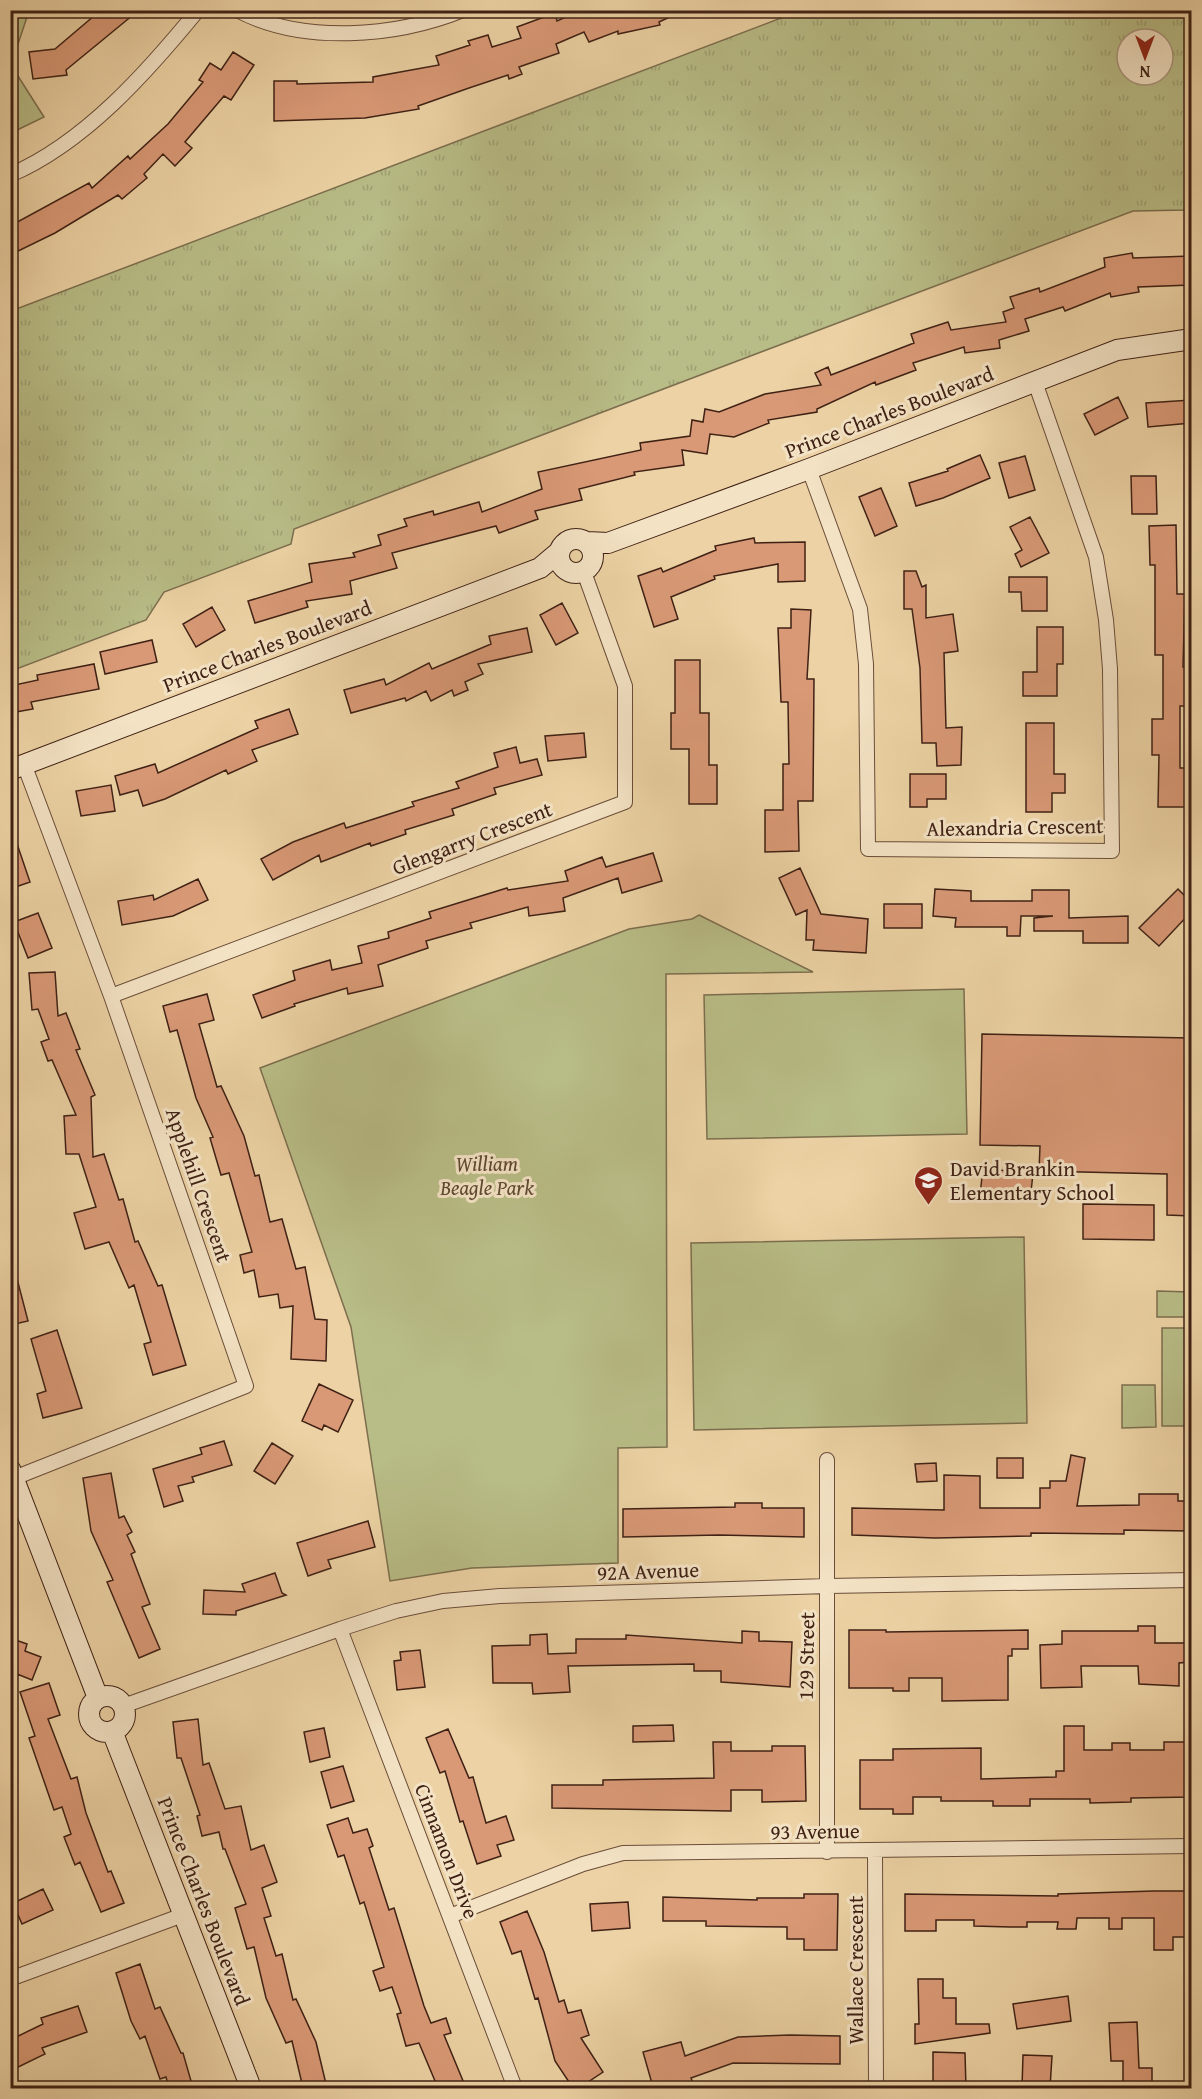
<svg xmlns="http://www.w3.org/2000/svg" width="1202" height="2099" font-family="'Gentium Book Plus',serif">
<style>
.grass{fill:url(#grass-tufts);stroke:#7c6e4e;stroke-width:1.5;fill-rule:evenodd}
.park{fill:#b8bc86;stroke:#7c6e4e;stroke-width:1.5}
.building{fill:#d99976;stroke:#3f2115;stroke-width:1.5}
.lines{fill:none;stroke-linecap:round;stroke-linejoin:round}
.street-casing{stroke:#6a4d39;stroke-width:16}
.secondary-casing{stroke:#3f2115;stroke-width:22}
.street{stroke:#f3e2c4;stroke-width:14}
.secondary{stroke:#f3e2c4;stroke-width:20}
.labels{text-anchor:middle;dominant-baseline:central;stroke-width:6;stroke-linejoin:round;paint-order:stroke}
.street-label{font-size:21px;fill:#3f2115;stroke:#f3e2c4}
.park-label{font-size:21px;font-style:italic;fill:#5d4831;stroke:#f3e2c4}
.poi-label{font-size:21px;fill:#3f2115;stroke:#f3e2c4;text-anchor:start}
</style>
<defs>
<pattern id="grass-tufts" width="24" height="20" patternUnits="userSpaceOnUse" patternTransform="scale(1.5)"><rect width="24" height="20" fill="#b8bc86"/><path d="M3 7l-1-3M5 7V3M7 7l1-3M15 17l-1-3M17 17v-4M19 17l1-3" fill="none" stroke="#9fa173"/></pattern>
</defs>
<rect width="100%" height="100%" fill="#ecd2a4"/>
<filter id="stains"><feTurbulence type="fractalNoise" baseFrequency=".00333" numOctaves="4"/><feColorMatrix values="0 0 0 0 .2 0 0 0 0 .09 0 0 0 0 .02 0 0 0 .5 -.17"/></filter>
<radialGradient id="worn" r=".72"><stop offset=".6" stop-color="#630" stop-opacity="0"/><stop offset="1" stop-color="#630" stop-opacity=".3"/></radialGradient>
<path class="grass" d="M802,10L1191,11L1192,148L1187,149V210L1133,211L294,529L291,544L164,592L146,620L11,671V311ZM1127,39H1163V75H1127Z"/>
<path class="park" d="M11,10L29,11L11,65L10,11Z
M11,65L44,117L11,133Z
M699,915L813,972L666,974L667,1447L618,1448V1563L472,1568L390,1581L351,1327L260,1068L629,929L692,919Z
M964,989L967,1134L707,1139L704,995Z
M1024,1237L1027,1423L694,1430L691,1243Z
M1157,1291L1191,1292V1317H1157Z
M1162,1328H1191V1426H1162Z
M1122,1385H1155L1156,1427L1122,1428Z"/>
<path class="building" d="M101,10H139L66,70L67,75L33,79L29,52L55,49Z
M582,10H685L659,22L660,25L618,34V31L589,42L584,32L556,44L559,53L519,67L522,74L509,79L508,75L469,88L418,106L419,109L365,118L274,121V81H297V84L373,82V77L439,65L436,56L470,45L468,41L488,35L492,47L521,38L517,27L555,13L557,21Z
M233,52L254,65L231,100L224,96L185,142L192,148L175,166L163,154L144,174L147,178L122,199L118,195L55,233L10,255V226L89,183L92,188L128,156L130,159L168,124L203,82L199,80L210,63L221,70Z
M1132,253L1133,258L1191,256V285L1138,287L1139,292L1111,297L1110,293L1065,311L1063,307L1025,319L1029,331L999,340L1000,348L965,353L964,347L913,363L916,370L876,385L875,382L817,409V412L768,420L769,423L734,437L710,434L707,454L682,450L684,465L634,472L635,475L579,489L582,500L535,511L538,519L499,533L496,526L392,553L397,568L350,581L352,594L306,601L308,607L255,623L248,601L312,582L309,564L355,557L353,553L381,545L378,535L407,526L404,519L433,511L434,515L479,502L482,512L542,489L538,472L641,450L640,443L690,436L692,420L703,422L705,409L719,412L765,394L821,385L815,373L828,367L831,375L914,343L911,334L948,322L951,330L1006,322L1003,312L1014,308L1010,297L1039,288L1040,292L1105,267L1104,258Z
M1118,397L1128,418L1095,435L1084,414Z
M1191,400V423L1148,427L1146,403Z
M980,455L990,478L943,498L916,506L909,483L948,471L947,469Z
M1025,456L1035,490L1009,498L999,463Z
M1131,476H1156L1157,514H1132Z
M881,488L897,526L875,536L859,497Z
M1030,517L1049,553L1021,567L1015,554L1022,550L1010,527Z
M1176,525L1177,594H1185L1183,667H1191V706H1180V768H1185V807H1158L1159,755H1152V719H1163V655H1155V565H1150L1149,526Z
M754,538L755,543L805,542V581L778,582V564L714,576L715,579L671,597L678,619L654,627L638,576L661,568L663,572L716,550L715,546Z
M904,571H916L922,587L926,585V618L953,614L958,651L944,653L946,728L962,727L961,765L937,766L936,743H922L920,668L912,609H904Z
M1009,577H1047V611H1022L1021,592H1009Z
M562,603L578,633L556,645L540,615Z
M212,607L225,630L196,647L183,624Z
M791,609L811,610L807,679H814L813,801H798L799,851L765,852V810H783V764H789L788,702H781L778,628H791Z
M1037,627H1063V664H1057V696H1023V672H1037Z
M527,628L532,652L478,664L483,674L465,682L468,690L454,696L452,690L431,701L426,691L406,701L405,698L351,713L344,690L384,679L386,685L429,663L432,669L491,644L489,636Z
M152,640L157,662L105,674L100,652Z
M675,660H700V713H709V765H717V804H689V749H671V713H675Z
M94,664L99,689L31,702L33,709L10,713V686L38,680L37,675Z
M289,709L298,734L252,750L257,761L228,774L226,770L165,799L143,806L138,790L120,795L115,776L155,764L158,773L258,728L255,721Z
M1026,723H1054V774H1065V793H1052V812H1026Z
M584,733L586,757L548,761L545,736Z
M516,747L520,763L537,759L542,775L494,788L496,794L452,809L454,815L405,830L406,834L371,846L370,843L321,862L319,855L273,880L261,859L293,842L344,823L346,828L414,806L412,802L459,788L456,782L498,767L494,753Z
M910,774H946V799H927V807H910Z
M111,785L115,811L81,816L76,791Z
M13,832L30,882L10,889V833Z
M653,853L662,881L622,893L618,878L563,898L565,911L529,916L528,907L470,923L472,928L426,941L428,948L378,965L383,986L348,994L347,988L294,1004L295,1006L262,1018L253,995L295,980L293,971L330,960L332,970L362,963L358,946L389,938L388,932L431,918L429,912L507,888L508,890L568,881L565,871L602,857L606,867Z
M800,868L821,914L868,919L866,953L813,950L814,940H806L807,910L796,915L779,878Z
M198,879L208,900L173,916L122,925L118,901L153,895L154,900Z
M935,889L971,891V901H1032V890H1069V918L1128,916V943H1083V931H1034V918L1053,916H1021L1020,936H1007V927H955L956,918L933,916Z
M1178,889L1191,902V912L1159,946L1139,928Z
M884,904H922V928H884Z
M38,913L52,948L28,958L14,922Z
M55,972L58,1016L66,1013L80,1049L76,1050L95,1095L91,1097L93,1157L104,1154L119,1200L123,1199L135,1242L138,1241L158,1286L162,1285L186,1365L153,1375L144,1344L151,1342L134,1285L129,1288L109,1242L85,1249L74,1213L96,1207L79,1154H66L64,1116L76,1115L52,1060L48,1061L41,1042L49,1039L38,1009L32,1010L29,973Z
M207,994L214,1020L199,1024L217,1087L221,1086L244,1136L255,1176L259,1175L270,1222L282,1219L296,1269L305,1267L315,1319L327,1320L326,1361L291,1359L293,1306L280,1308L278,1294L259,1297L254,1270L244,1273L240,1255L252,1252L229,1173L221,1175L210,1138L213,1137L196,1098L177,1030L170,1032L163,1006Z
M982,1034L1191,1038V1216L1167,1215V1174L1039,1171L1040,1146L980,1145Z
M983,1168L1033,1174L1030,1200L980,1195Z
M1083,1204L1154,1205V1240L1083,1239Z
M15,1271L28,1321L10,1325V1272Z
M57,1330L82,1408L43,1418L37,1394L46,1391L31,1339Z
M319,1384L353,1400L338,1432L324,1425L322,1430L302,1421Z
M224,1441L232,1465L192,1477L194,1482L178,1486L183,1501L164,1507L153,1469L202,1454L200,1448Z
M272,1443L293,1456L275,1484L254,1471Z
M1071,1455L1085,1458L1077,1506L1139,1505V1494H1178V1501H1191V1531L1124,1530V1534L1031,1533V1536L935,1538L852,1535V1508L944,1510V1475L980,1476V1508H1040V1488H1050V1481H1066Z
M997,1458H1023V1478H997Z
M936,1463L937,1481L917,1482L915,1464Z
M111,1473L119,1518L124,1516L132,1532L127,1535L135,1552L131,1554L150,1604L142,1607L160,1649L139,1658L107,1582L113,1580L91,1531L83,1478Z
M735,1503H762V1508H804V1537L719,1535L623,1537V1509L735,1507Z
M368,1521L375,1547L328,1560L331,1568L308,1576L297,1543Z
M275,1573L282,1593L286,1595L236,1611V1615L203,1614L204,1590L245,1592L242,1584Z
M1138,1626H1155V1643H1191V1662L1179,1663V1686L1139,1684L1138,1666H1081L1082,1687L1041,1688L1040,1645L1062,1644V1631H1138Z
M849,1630H886V1632L1028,1630V1649H1012V1656H1008V1700L942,1701V1678H909V1691H893V1688H849Z
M742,1631L759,1632V1641L792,1642L790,1687L721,1682V1671H694V1664L568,1666L570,1692L533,1694L532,1683H493L492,1646L530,1645V1635L547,1634L548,1654L576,1653V1639H626V1635L742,1643Z
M10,1638L27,1644L25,1651L41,1657L32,1680L17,1674L12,1686Z
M420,1650L425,1687L397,1690L394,1661L401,1660L400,1652Z
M49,1683L60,1715L48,1719L71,1779L77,1777L86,1813L108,1872L111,1871L124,1903L101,1912L80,1862L75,1865L64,1837L71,1834L62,1807L54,1810L29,1738L35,1736L20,1692Z
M198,1719L203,1765L209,1763L225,1809L241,1806L251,1850L264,1845L277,1882L262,1888L271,1916L264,1918L276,1956L282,1954L293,2000L296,1999L316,2042L326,2084L303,2088L292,2041L286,2043L266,1998L254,1947L247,1949L235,1908L246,1904L225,1849H223L219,1832L202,1836L197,1816L200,1815L181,1758H177L173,1722Z
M673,1725L674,1741L633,1742V1726Z
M1064,1726H1084V1750H1112V1743H1130V1750H1164V1742H1191V1797L1131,1798V1802L1090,1803V1799H1030V1806H993V1801H941V1797H913V1814H893V1809H860V1760H893V1749L981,1748V1779L1056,1777V1771H1064Z
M324,1728L330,1757L310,1762L304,1732Z
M448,1729L469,1778L473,1777L486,1823L506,1816L514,1840L497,1845L501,1856L477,1864L463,1821L460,1822L445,1771L440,1773L426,1738Z
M713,1742H731V1751H772V1746H805L806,1801L762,1802V1790H731V1811L552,1808V1785H603V1780L714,1778Z
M343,1766L354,1801L331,1808L321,1772Z
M348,1818L353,1833L367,1829L373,1846L369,1848L389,1910L394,1908L424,2006L431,2023L446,2018L451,2033L444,2035L466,2088H438L419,2043L406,2046L397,2014L401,2013L392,1987L380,1991L373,1971L384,1967L364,1902L360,1904L344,1855L338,1857L327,1825Z
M43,1889L53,1910L22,1924L13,1903Z
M1154,1891H1191V1927H1186V1937H1173V1950H1154V1918H1122V1929H1109V1918H1077L1076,1929H1057L1058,1922H1027V1927H1010L974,1926V1920H936V1931H905V1894L1058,1896V1894Z
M804,1894H838L837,1950H804V1939H787V1927L706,1926V1921H663V1897L757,1900V1898H804Z
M628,1902L630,1928L592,1931L590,1904Z
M527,1911L544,1952L559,2002L564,2000L568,2013L581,2010L589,2035L581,2038L603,2072L579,2088H573L555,2061L538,1998L535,1999L521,1951L512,1954L500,1922Z
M140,1964L155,2009L160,2007L181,2053H183L193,2088H169L166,2077L160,2079L145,2036L140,2039L131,2021L116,1973Z
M918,1979H943V1998H956V2024H989L990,2033L915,2044V2024H919Z
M1068,1996L1071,2021L1017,2029L1013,2004Z
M78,2006L87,2032L42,2048L45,2054L10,2071V2040L43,2024L41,2018Z
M1137,2022L1139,2068H1152V2088H1123V2061H1111L1109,2023Z
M790,2035L840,2036V2064L733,2063L691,2078L693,2083L669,2088L668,2083L653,2087L643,2052L681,2042L685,2056L738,2037Z
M933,2052L965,2053L966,2088H933Z
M1023,2055L1052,2056L1050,2088H1022Z"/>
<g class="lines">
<defs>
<path id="street" d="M237,10C303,45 396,37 463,10
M10,175C85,143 148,71 198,10
M809,469L860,609L866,664L868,849L1112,851L1110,669L1106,620L1096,557L1035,382
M111,996L625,802V686L584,572
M827,1460V1852
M14,1478L246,1386L111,996L24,764
M340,1629L515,2088
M123,1706L340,1629L396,1611L443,1601L500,1596L828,1586L1192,1580
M875,1851L876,2088
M450,1916L583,1864L623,1853L1192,1846
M10,1979L183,1915"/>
<path id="secondary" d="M559 556a17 17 0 1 1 34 0a17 17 0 1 1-34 0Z
M587,542L608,543L809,469L1117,350L1192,339
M10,770L540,568L559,552
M10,1469L98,1698
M89 1714a18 18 0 1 1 36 0a18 18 0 1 1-36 0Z
M112,1731L251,2088"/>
</defs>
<use href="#street" class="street-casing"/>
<use href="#secondary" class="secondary-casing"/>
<use href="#street" class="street"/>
<use href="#secondary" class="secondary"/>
</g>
<defs>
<symbol id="school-pin" viewBox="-11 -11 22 30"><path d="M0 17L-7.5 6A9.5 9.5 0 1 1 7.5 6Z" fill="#8f2418" stroke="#f3e2c4"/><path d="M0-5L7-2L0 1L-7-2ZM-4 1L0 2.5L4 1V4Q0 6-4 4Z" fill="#fff"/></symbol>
</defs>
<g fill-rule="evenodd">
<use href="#school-pin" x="912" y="1164" width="33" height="45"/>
</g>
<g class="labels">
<g class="street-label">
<text transform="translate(889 412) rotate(-21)">Prince Charles Boulevard</text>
<text transform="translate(267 646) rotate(-21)">Prince Charles Boulevard</text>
<text transform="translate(1015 827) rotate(-1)">Alexandria Crescent</text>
<text transform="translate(472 838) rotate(-21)">Glengarry Crescent</text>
<text transform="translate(199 1185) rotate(71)">Applehill Crescent</text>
<text transform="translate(648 1571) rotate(-2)">92A Avenue</text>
<text transform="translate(806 1656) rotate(-89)">129 Street</text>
<text transform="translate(815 1831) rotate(-1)">93 Avenue</text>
<text transform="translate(447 1851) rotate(69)">Cinnamon Drive</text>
<text transform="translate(204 1901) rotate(69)">Prince Charles Boulevard</text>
<text transform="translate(855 1970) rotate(-90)">Wallace Crescent</text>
</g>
<g class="park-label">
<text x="487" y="1163">William<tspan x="487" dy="24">Beagle Park</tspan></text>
</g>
<g class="poi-label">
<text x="950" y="1168">David Brankin<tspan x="950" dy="24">Elementary School</tspan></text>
</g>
</g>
<rect width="1202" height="2099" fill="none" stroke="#ecd2a4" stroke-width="36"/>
<rect x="12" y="12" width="1178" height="2075" fill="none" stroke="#3f2115" stroke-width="3"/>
<rect x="18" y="18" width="1166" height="2063" fill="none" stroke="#3f2115" stroke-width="1.5"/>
<g transform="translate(1145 57) rotate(180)"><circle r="28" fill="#f3e2c4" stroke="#ab957e" stroke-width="1.5"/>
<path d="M0-4.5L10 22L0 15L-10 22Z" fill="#8f2418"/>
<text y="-9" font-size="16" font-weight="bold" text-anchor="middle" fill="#3f2115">N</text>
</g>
<rect width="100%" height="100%" filter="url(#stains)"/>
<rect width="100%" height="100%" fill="url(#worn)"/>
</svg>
